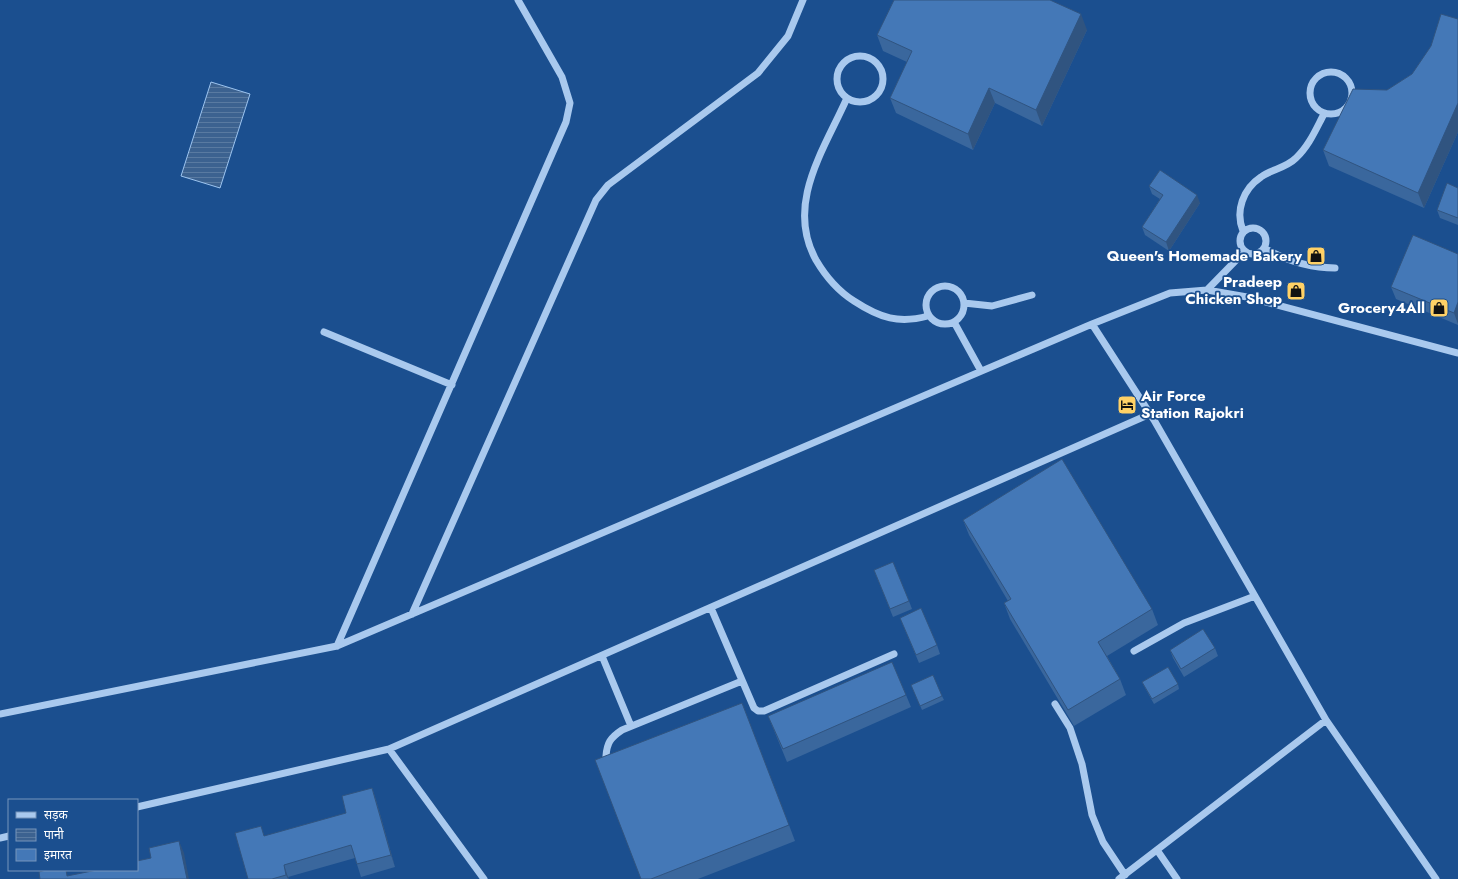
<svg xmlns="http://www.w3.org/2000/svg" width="1458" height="879" font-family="Jost,'Noto Sans Devanagari',sans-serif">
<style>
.water{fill:url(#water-rules);stroke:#9cc4f0}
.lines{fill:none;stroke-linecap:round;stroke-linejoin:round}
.minor{stroke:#a9c9ee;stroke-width:7}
.wall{fill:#3a679d}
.shaded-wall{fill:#305480}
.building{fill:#4478b7;stroke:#305480}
.labels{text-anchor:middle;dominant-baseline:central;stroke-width:3.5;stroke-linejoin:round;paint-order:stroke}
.poi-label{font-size:15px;font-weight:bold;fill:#fff;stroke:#1b4f8f;text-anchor:end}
</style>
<defs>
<pattern id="water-rules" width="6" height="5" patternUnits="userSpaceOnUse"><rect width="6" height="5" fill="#3c6290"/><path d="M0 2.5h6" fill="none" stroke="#597aa1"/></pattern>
</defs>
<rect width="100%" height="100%" fill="#1b4f8f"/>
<path class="water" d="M211,82L250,94L220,188L181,176Z"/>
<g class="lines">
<path class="minor" d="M837 79a23 23 0 1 1 46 0a23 23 0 1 1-46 0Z
M1310 93a21 21 0 1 1 42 0a21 21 0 1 1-42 0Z
M847,98C824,150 785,204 816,260C826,277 838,291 854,301C880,318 899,324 928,316
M1240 241a13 13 0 1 1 26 0a13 13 0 1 1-26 0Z
M1243,231C1235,211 1243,189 1261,177C1272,169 1286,168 1296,158C1309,146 1316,129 1324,114
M1264,248C1287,261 1309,268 1335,268
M926 305a19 19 0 1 1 38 0a19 19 0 1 1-38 0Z
M1207,290L1245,251
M964,303L992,306L1032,295
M954,322L981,371
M1092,324L1154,420L1326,720L1436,879
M324,332L452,385
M711,608L754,708L758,711H764L894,654
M412,614L596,200L608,185L758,73L788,36L803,0
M337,646L566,122L570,103L562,77L518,0
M1134,651L1184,623L1255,596
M602,656L631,726
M1055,704L1070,728L1082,764L1092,815L1103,842L1125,875
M0,714L337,646L1092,324L1170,293L1207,290L1247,297L1458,353
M389,749L484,879
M606,756C607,743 610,738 622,730L742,681
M137,807L389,749L1150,414
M0,838L9,836
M1157,850L1177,879
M1119,879L1326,720"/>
</g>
<path class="wall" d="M1458,19V132L1424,208L1329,166L1323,150L1387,90L1412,74Z
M1087,30L1042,126L995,103L973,150L896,113L890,98L907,62L883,51L877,35Z
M1149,186L1200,203L1169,251L1145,235L1142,227L1160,199L1152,194Z
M1458,188V225L1440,218L1437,210Z
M1458,254V325L1396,299L1391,287Z
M963,520L1152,609L1158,625L1107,656L1120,679L1126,695L1074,726L1010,619L1004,603L1008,601L969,535Z
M874,570L909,601L912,609L893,617Z
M900,618L937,645L940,654L919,663Z
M1215,648L1218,656L1184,677L1173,658L1170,650Z
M1142,682L1178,684L1179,689L1154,704L1144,686Z
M911,685L942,696L944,700L922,710Z
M906,695L911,707L787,762L773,728L768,716Z
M372,788L376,800L395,867L361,877L355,858L288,877L289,879H248L346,813Z
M789,825L795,841L698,879H640Z"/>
<path class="shaded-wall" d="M1081,14L1087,30L1042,126L1036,110Z
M989,88L995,103L973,150L968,134Z
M1458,103V132L1424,208L1418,193Z
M1197,195L1200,203L1169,251L1166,242Z
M1458,302V324L1454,313Z
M372,788L376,800L395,867L391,855Z
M179,841L184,853L189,879H187Z
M284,865L288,877L289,879H288L286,875Z"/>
<path class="building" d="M894,0H1050L1081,14L1036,110L989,88L968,134L890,98L912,51L877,35Z
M1441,14L1458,19V103L1418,193L1323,150L1353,89L1387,90L1412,74L1431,46Z
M1160,170L1197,195L1166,242L1142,227L1163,195L1149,186Z
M1447,183L1458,188V218L1437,210Z
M1413,235L1458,254V302L1454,313L1391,287Z
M1062,459L1152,609L1098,642L1120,679L1068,710L1004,603L1011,599L963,520Z
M893,562L909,601L890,609L874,570Z
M921,608L937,645L916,655L900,618Z
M1203,629L1215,648L1181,669L1170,650Z
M892,662L906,695L783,749L768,716Z
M1168,667L1178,684L1152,699L1142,682Z
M933,675L942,696L920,706L911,685Z
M742,703L789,825L651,879H641L595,760Z
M372,788L391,855L357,864L351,845L284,865L286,875L272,879H248L235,833L261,826L264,836L346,813L342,796Z
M179,841L187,879H40L39,872L46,870H66L67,876L97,870H137V861L151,858L149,848Z"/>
<defs>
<symbol id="shop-square" viewBox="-11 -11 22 22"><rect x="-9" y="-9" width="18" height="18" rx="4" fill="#ffd166" stroke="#1b4f8f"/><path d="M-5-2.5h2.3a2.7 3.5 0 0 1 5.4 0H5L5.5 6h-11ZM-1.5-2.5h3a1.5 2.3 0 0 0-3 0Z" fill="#111"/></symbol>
<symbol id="hotel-square" viewBox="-11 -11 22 22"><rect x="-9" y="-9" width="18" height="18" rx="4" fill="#ffd166" stroke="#1b4f8f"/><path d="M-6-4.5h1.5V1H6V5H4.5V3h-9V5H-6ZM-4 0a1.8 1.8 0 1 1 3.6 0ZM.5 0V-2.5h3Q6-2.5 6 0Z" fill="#111"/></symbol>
</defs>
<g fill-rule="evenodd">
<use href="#shop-square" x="1305" y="245" width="22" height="22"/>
<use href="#shop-square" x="1285" y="280" width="22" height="22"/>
<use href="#shop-square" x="1428" y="297" width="22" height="22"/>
<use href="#hotel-square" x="1116" y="394" width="22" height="22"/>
</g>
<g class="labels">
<g class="poi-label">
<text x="1302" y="256">Queen's Homemade Bakery</text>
<text x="1282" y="282">Pradeep<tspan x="1282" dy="17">Chicken Shop</tspan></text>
<text x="1425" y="308">Grocery4All</text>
<text x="1141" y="396" text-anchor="start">Air Force<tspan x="1141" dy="17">Station Rajokri</tspan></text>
</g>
</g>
<rect x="8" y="799" width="130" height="72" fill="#1b4f8f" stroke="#7695bc"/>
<rect x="16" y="812" width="20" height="6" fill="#a9c9ee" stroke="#7695bc"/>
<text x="44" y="819" font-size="12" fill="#ffffff">सड़क</text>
<rect x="16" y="829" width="20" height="12" fill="url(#water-rules)" stroke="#7695bc"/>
<text x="44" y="839" font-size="12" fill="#ffffff">पानी</text>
<rect x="16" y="849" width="20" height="12" fill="#4478b7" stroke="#7695bc"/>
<text x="44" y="859" font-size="12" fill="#ffffff">इमारत</text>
</svg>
